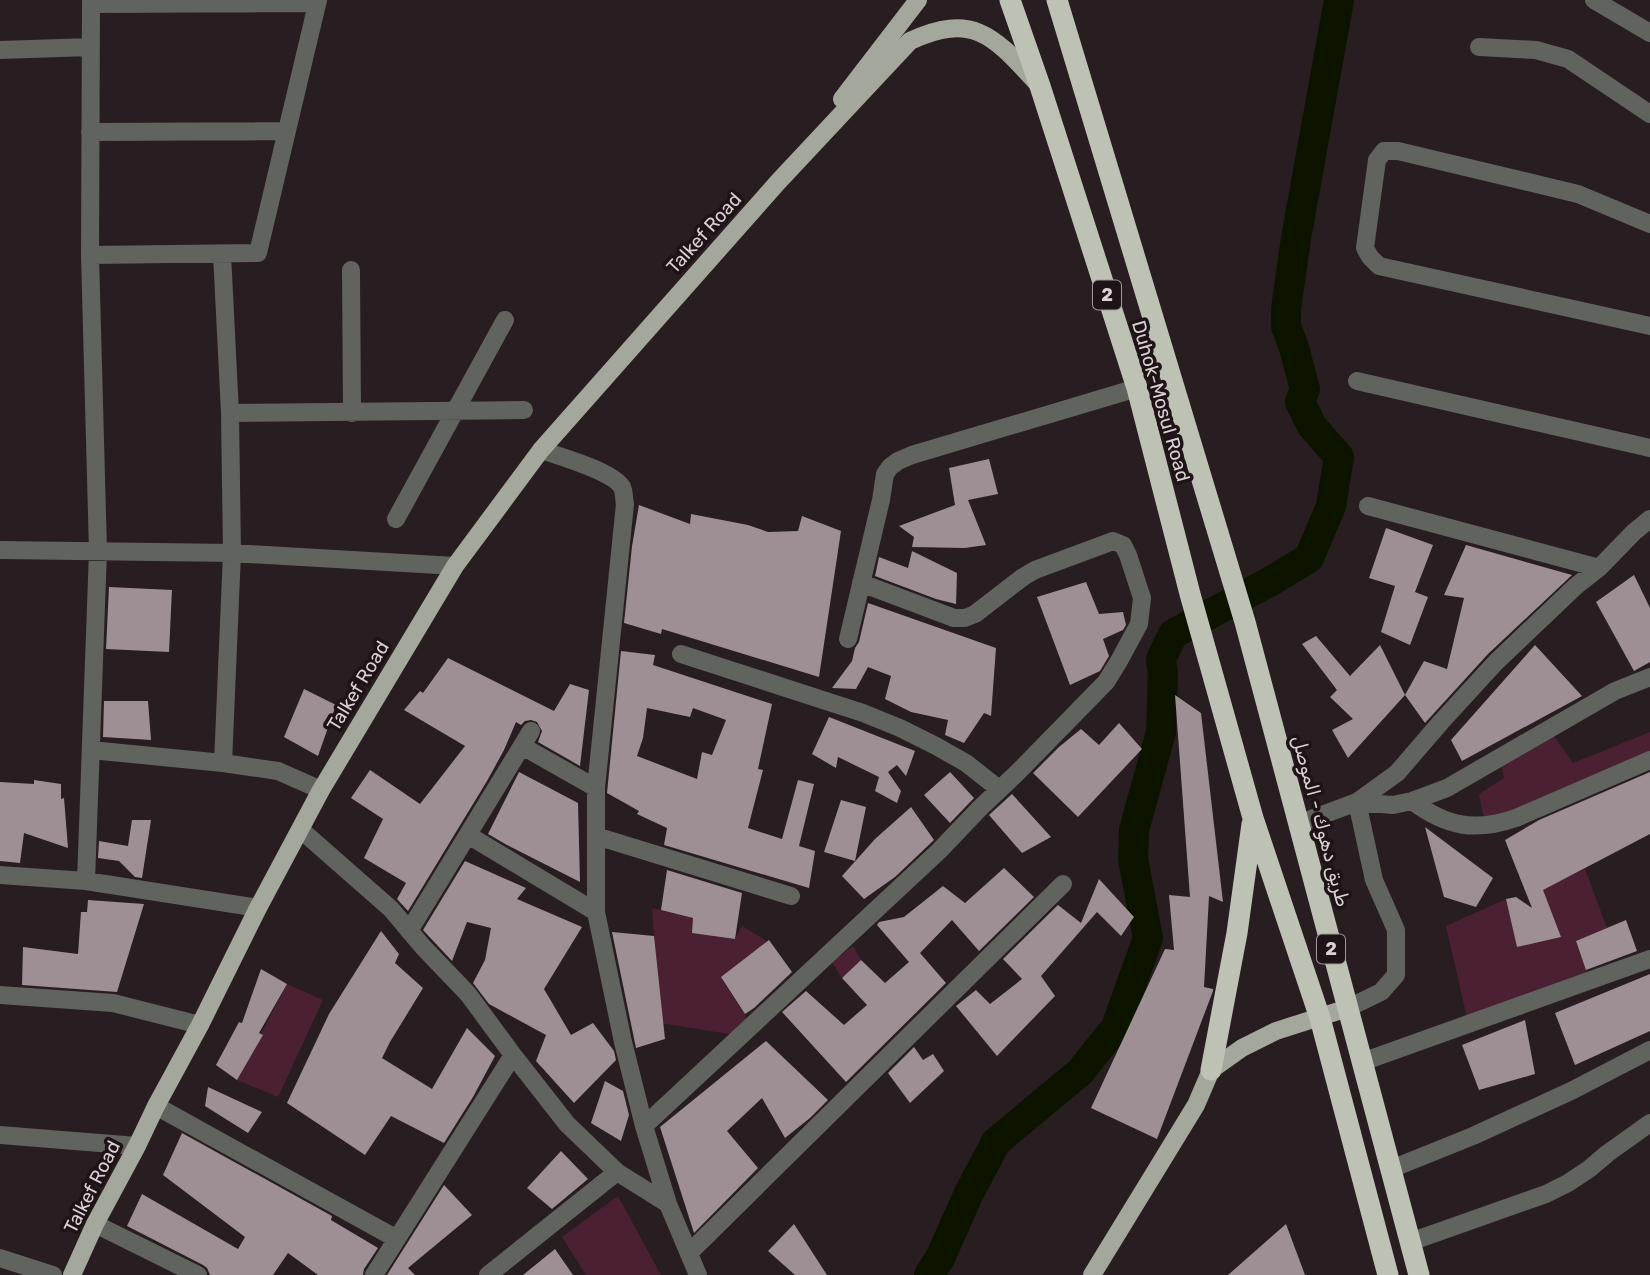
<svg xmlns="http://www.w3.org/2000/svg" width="1650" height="1275" font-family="Rubik,Cairo,sans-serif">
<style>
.green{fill:#4b2032}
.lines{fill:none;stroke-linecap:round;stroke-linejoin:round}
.river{stroke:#0c1400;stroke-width:30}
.building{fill:#9e8f94;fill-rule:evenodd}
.minor{stroke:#61635e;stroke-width:18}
.major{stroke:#a3a79c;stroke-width:18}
.highway{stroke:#bdc2b5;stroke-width:21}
.labels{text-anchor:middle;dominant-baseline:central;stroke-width:7;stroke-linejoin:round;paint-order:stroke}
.shield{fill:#1e1317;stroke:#a1989b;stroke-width:2}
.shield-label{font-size:18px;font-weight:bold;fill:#d9d1d4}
.street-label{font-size:19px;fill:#d9d1d4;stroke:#1e1317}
</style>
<rect width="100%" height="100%" fill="#281d21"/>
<path class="green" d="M1650,732V770L1485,824L1479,794L1504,778L1501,762L1554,736L1573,763Z
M1585,869L1607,928L1576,941L1587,972L1467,1018L1446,926L1506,899L1517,947L1560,937L1542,889Z
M652,908L693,918V933L735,939L742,926L770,943L722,980L746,1016L741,1036L660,1023Z
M853,946L861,960L842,978L832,962Z
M287,984L323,1000L278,1097L237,1080Z
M618,1196L661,1275H586L562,1237Z"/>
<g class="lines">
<path class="river" d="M929,1275L940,1258L969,1193L996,1142L1080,1072L1116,1027L1148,938L1133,859L1134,830L1161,732L1163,676L1161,659L1173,634L1273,580L1309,558L1331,506L1339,457L1312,426L1300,402L1305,389L1294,348L1286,326V309L1296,238L1339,0"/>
</g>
<path class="building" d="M989,459L998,494L968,500L986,545L965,548L912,547L914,537L899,526L955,505L949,468Z
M639,505L690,524L691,514L748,525L768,532L798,531L802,516L841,531L819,677L662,629L661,634L624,623L632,546Z
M1386,528L1433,545L1415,592L1428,597L1410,645L1381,632L1395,586L1369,578Z
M1466,545L1572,575L1488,654L1425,723L1405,695L1424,661L1447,669L1464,598L1444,595Z
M912,551L957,573L956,604L936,599L875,576L879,557L908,568Z
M1634,575L1650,608V662L1634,671L1596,602Z
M1086,582L1099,614L1123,612L1126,625L1123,630L1103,639L1109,656L1100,671L1070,685L1037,597Z
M109,587L172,590L169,652L106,649Z
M868,603L996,648L991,716L984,713L964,743L945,735L948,720L911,712L885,699L891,676L868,667L856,689L832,688L852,661L855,648L859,642Z
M1316,636L1350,676L1380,645L1405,695L1348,758L1332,730L1353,719L1330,697L1337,690L1302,644Z
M1535,645L1582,696L1462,761L1451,740Z
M621,651L655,655L653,665L772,704L758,769L763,770L748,828L782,839L798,780L814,784L799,846L815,851L809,888L664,845L667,828L637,814L639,811L607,793ZM647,708L690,717L693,708L726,720L712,755L702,752L697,779L637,756L643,738Z
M448,658L554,711L570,684L589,690L580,766L538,742L542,731L537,722L531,720L525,721L521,725L516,722L504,750L487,781L408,911L397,899L406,883L364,858L383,819L351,798L370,770L420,804L465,746L404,710L420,691L423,693Z
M304,689L336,705L318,756L284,737Z
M1175,695L1201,713L1223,902L1209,896L1204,987L1213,989V991L1157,1139L1091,1108L1165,949L1174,950L1169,895L1190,897Z
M104,701H148L151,740L103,737Z
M829,717L915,751L906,776L897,765L888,772L901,791L897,803L875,791L879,777L838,757L836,768L812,754Z
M1119,723L1142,749L1078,817L1033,773L1059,747L1081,729L1099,745Z
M519,772L578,803L580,882L507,845L488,834Z
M950,772L974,798L950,823L924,795Z
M1650,772V834L1543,890L1561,937L1517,947L1506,899L1516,897L1532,908L1505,840L1539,820Z
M34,780L61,784V799L64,798L68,848L24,833L20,863L0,861V782L34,784Z
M1012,794L1051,837L1022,853L989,815Z
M841,800L866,807L855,861L824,852Z
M911,807L934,840L895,877L864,899L842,876L875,839Z
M132,820H151L142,878L135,877L119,861L98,858L99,841L128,846Z
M1425,827L1493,878L1476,907L1444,897Z
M465,861L526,888L517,899L582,927L544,989L571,1035L593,1023L614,1051L616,1060L574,1103L536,1061L546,1035L489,1004L473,983L485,960L491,928L467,922L452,961L423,930Z
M1004,868L1034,897L979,951L952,920L920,953L946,983L846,1082L782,1012L806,991L844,1025L867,1005L842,978L861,960L885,983L909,962L877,925L879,922L904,917L943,886L965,903Z
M667,870L742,893L735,939L692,933L693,918L661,910Z
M1099,879L1134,917L1121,936L1097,912L1041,976L1055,996L997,1056L956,1006L976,990L990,1004L1022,979L1003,959L1058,905L1081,923Z
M88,900L144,904L117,992L22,985L23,947L78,954L81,912H87Z
M1626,920L1637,951L1586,970L1576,941Z
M381,931L399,954L395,963L423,988L390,1042L382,1058L432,1089L467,1028L495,1056L473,1097L444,1143L391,1116L365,1155L287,1103L329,1014Z
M612,932L654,936L665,1039L636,1048Z
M769,940L792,972L754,1008L745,1014L721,977Z
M261,969L287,984L259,1033L263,1035L237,1080L216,1065L239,1022L242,1023Z
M1650,974V1031L1575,1065L1555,1013Z
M1525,1020L1535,1074L1479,1090L1462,1045Z
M766,1041L828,1100L810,1118L785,1138L762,1098L727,1131L758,1168L694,1233L660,1127Z
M914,1047L923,1060L933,1054L944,1071L910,1103L888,1073Z
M605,1081L623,1091L629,1115L621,1141L591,1123Z
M208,1087L262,1112L248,1133L205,1106Z
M182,1133L332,1216L331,1220L378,1248L364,1269L363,1275H318L288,1253L273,1275H210L207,1268L203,1265L127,1226L142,1194L238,1249L245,1237L163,1175Z
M561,1151L588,1179L552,1209L527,1188Z
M444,1185L472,1215L408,1268L415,1275H387Z
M794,1224L827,1275H795L768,1251Z
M1286,1224L1305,1275H1228Z
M555,1249L573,1275H523Z"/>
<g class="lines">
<path class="minor" d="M1594,0L1650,33
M91,4L317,3
M1479,47L1536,50L1568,59L1650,114
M0,50L91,47
M90,132L287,131
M1650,224L1578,194L1398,151H1384L1377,160L1365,248L1370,257L1379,266L1650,326
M222,254L230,413L232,553L223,763
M90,255L258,253L318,0
M351,270L352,413
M1357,381L1650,448
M230,413L524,410
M541,450C559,456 612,471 622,487C624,491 624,499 625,504L596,788V912L623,1042L644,1126L668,1204L698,1275
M1368,506L1599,568
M396,519L505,320
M0,550L232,553L455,566
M848,639L881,500L885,474L890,467L898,461L912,455L1137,388
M681,654L863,713L900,728L936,746L966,763L999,789
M522,746L596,788
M91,750L223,763L278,771L321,790
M1412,801C1447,827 1475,832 1516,818L1650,760
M1298,824L1357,802L1397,773L1441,722L1496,662L1576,586L1599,568L1634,532L1650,519
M301,830L391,909L423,947L468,994L513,1055L567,1124L617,1172L668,1204
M468,835L596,912
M596,836L791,896
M0,875L86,881L258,908
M86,881L98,551L90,255L91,0
M409,931L531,731
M0,995L113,1003L200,1025
M1348,1008L1381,992L1396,975V930L1374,880L1357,802L1393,805L1412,801L1447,788L1615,691L1650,677
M1362,1062L1650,959
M156,1106L397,1239
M644,1126L939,851L980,808L1018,772L1106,682L1119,661L1139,624L1142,598L1128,555L1123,545L1113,541L1035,570L1023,577L975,614L965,618H954L861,583
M0,1135L137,1146
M1391,1169L1473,1136L1571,1091L1650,1050
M95,1224L198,1275
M1410,1242L1546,1194L1568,1183L1589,1169L1608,1153L1650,1123
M689,1253L1063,884
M0,1258L53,1275
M374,1275L513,1055
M488,1275L617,1172"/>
<path class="major" d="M842,99L918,0
M72,1275L95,1224L137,1146L156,1106L200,1025L258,908L321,790L455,566L541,450L778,182L910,41C975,11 995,38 1038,84
M1092,1275L1196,1105L1211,1070L1242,1048L1276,1031L1348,1008"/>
<path class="highway" d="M1010,0L1040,86L1137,388L1190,594L1253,818L1320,1018L1388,1275
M1057,0L1245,622L1419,1275
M1211,1070L1237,933L1252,824"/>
</g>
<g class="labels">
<g class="shield">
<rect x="1093" y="280.5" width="28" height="29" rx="5"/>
<rect x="1317" y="934.5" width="28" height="29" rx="5"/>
</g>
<g class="shield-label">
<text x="1107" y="295">2</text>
<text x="1331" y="949">2</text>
</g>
<g class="street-label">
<text transform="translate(704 233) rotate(-48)">Talkef Road</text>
<text transform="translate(1161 401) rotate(74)">Duhok-Mosul Road</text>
<text transform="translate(358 686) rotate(-59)">Talkef Road</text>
<text transform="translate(1321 821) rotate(75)">طريق دهوك - الموصل</text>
<text transform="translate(92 1187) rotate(-63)">Talkef Road</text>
</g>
</g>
</svg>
